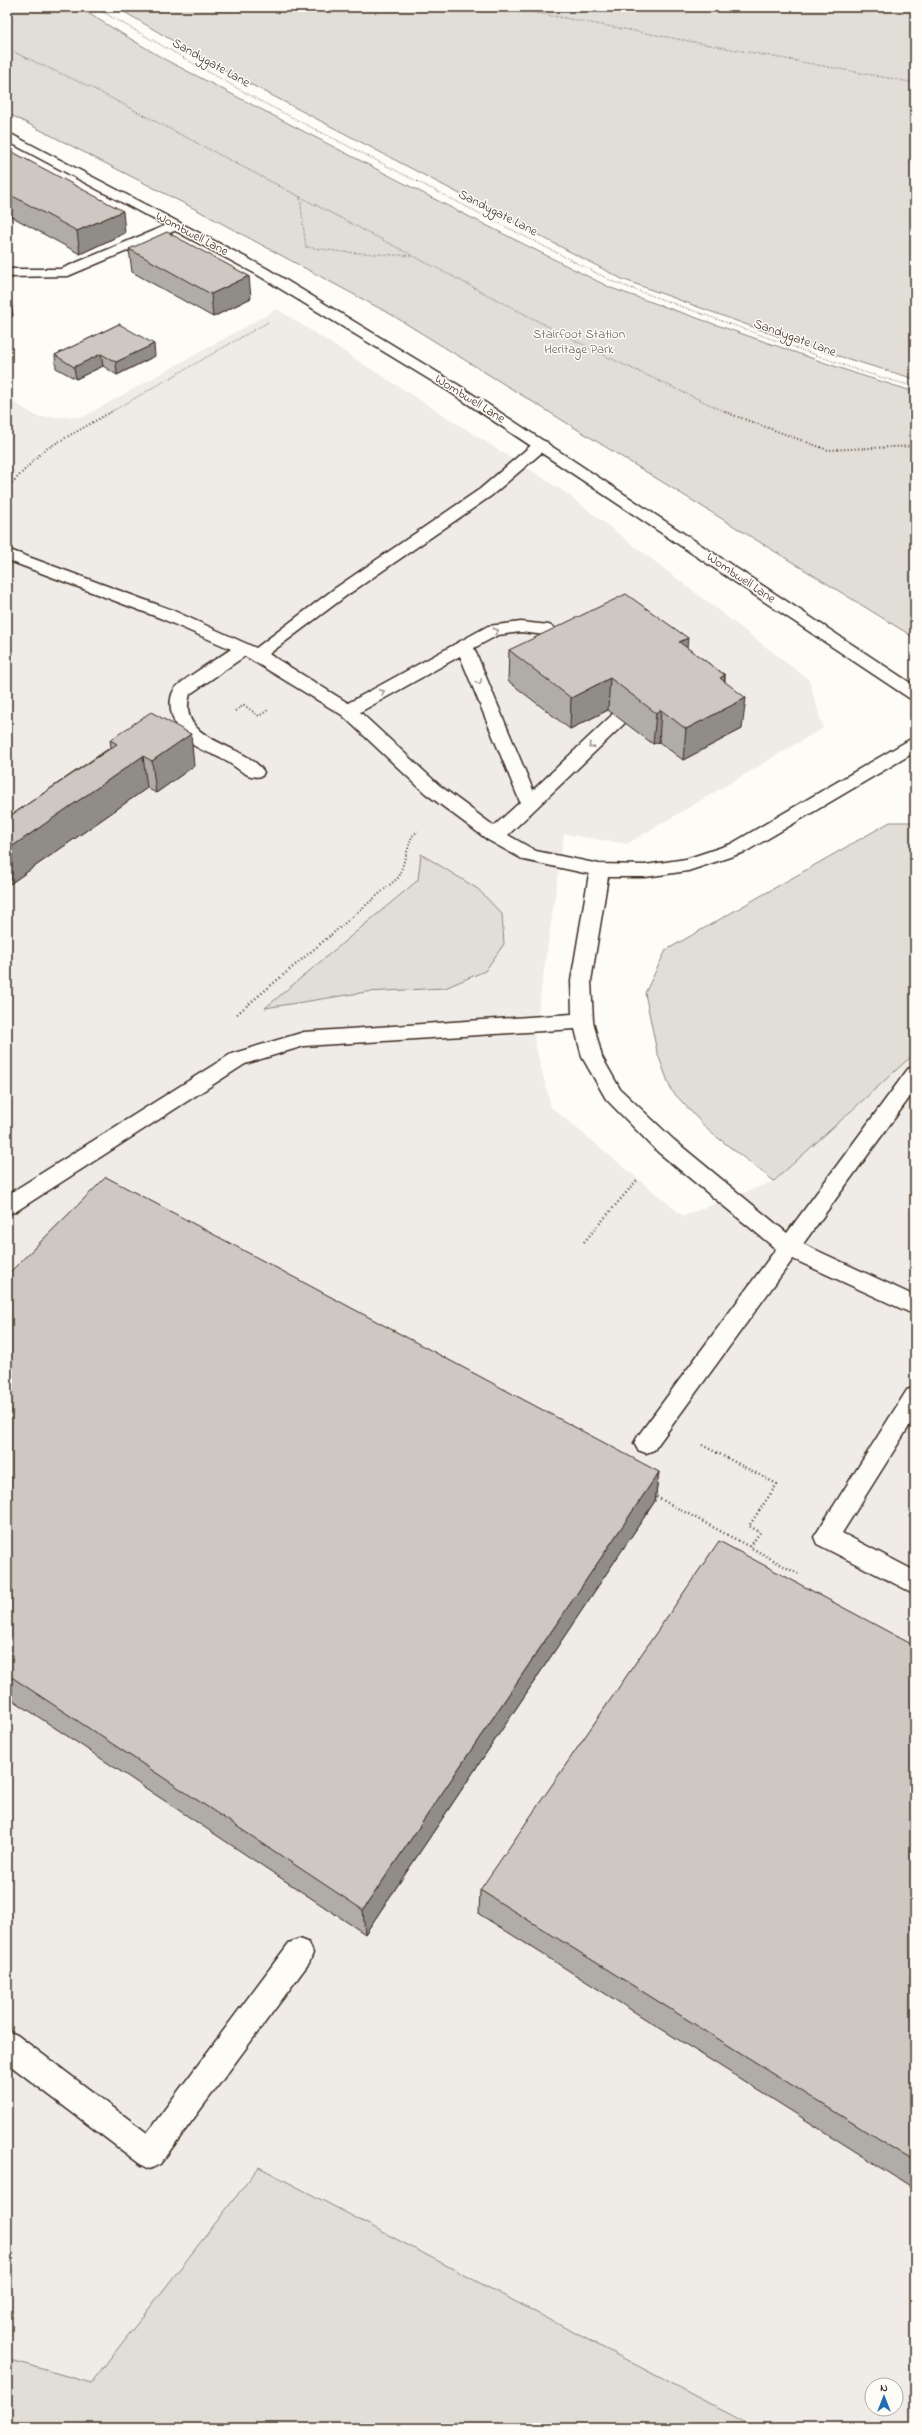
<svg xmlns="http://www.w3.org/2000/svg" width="922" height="2435" font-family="'Indie Flower',sans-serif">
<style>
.built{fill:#efece7;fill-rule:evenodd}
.green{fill:#e1ded7;stroke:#8e847a}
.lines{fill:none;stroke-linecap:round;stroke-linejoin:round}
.service-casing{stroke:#3b2a1e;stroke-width:3}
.primary-casing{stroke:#3b2a1e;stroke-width:3}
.path-far2{stroke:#3b2a1e;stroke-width:1.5;stroke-dasharray:0.5 2;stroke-linecap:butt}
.path-far1{stroke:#3b2a1e;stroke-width:2;stroke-dasharray:1 2.5;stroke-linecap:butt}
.path{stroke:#3b2a1e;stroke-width:2.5;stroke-dasharray:1 3;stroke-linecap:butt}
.service{fill:#fdfcf7;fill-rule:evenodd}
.primary{fill:#fdfcf7;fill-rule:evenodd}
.wall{fill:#b0aca7;stroke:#3b2a1e}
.shaded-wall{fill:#908c88;stroke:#3b2a1e}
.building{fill:#cdc8c2;stroke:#3b2a1e}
.oneway{stroke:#9c938a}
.labels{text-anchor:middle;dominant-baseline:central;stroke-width:3;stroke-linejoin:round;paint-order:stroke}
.far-street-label{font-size:13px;fill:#3b2a1e;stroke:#fdfcf7}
.far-park-label{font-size:13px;fill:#64574c;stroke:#fdfcf7}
</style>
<rect width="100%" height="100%" fill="#fdfcf7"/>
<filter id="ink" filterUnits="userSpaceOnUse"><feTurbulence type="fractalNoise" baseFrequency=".025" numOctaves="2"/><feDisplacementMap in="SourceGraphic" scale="8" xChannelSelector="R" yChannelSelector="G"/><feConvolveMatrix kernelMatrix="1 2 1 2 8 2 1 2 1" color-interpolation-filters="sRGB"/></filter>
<g filter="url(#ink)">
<path class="built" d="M277,309L563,491L809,680L823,728L627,844L564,834L534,1039L551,1107L683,1216L774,1181L915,1053V2428H756L259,2167L91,2384L7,2359V398L38,417H83ZM872,2385H896V2409H872Z"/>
<path class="green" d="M7,7H78L164,59L444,204L611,288L857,374L915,392V638L392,315L195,209L7,113Z
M116,7H915V379L802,345L622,279L212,64Z
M890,822H915V1053L774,1181L709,1131L671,1090L657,1052L645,993L666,950Z
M421,854L478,889L502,914L504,944L485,971L445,988L366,992L265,1008L418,880Z
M259,2167L756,2428H7V2359L91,2383Z"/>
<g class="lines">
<defs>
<path id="service" d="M174,222L179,223L181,226L179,229L68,276L7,277V269H61Z
M541,440L547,442L549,445L547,448L491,496L346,596L269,654L348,703L488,626L521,622L549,625L582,643L585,647L582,651L576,652L545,635L521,632L498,635L474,648L533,790L611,716L619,701L617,691L620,687H632C641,699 633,712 625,723L508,835L536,851L599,864L645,865L686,859L731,844L909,740L915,738V752L745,852L688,871L645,877H608L591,981L593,1021L602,1057L620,1089L674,1140L787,1233L908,1069L915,1066V1090L803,1244L915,1296V1315L793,1259L654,1450L646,1453L638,1450L634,1443L638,1436L776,1249L658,1152L606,1099L582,1057L575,1029L304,1046L245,1064L15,1212L7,1214V1195L231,1054L304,1032L572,1014L571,981L589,874L524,860L488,840L425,793L342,715L245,656L190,694C175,743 245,742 264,772L262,776C246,780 237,766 224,760C214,754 198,750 189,742C175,731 165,706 174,690C179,681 220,657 231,649L160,618L7,560V549L172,610L256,648L334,589L480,489L535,442ZM460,656L520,802L494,826L439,785L360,712Z
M915,1387V1417L842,1533L915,1571V1594L817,1544L814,1537L907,1390Z
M299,1939L309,1943L313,1953L309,1963L160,2164L150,2169L140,2164L7,2063V2031L17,2035L147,2133L289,1943Z"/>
<path id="primary" d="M7,132L266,268L460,386L915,686V700L909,698L450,392L256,274L7,141Z"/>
</defs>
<use href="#service" class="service-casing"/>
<use href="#primary" class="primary-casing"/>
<path class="path-far2" d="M94,7L260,101L614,282L860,371L915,387
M505,7L915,83
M7,49L88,86L601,354L728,413
M300,197L306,248
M307,247L343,252L414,256
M109,413L268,322"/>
<path class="path-far1" d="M725,412L828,450L915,446
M7,488L44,450L111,412
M235,711L244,705L259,716L268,710
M331,935L399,877L412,836L418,831"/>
<path class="path" d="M237,1014L332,934
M584,1242L637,1180
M702,1445L777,1484L749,1526L760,1532L750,1547L798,1574
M653,1495L750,1547"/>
<use href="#service" class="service"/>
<use href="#primary" class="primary"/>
</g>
<path class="wall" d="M7,149L125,233L80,254L7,214Z
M129,249L251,298L213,317L132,272Z
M119,324L155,356L117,375L103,366L76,379L56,368L55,355Z
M687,648L725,675V682L742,729L683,760L659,742L653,744L608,710L570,729L508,681L509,650Z
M110,740L194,766L156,793L147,788L7,886V818L111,747Z
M7,1275L659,1472L655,1501L365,1934L7,1696Z
M915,1646V2189L479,1914L480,1890Z"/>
<path class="shaded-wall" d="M123,211L125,233L80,254L77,231Z
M249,276L251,298L213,317L211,294Z
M10,293L13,316L7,319V294Z
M154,344L155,356L117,375L116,362Z
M101,354L103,366L76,379L74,367Z
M688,638L685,670L679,642Z
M725,675L722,707L720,678Z
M610,678L608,710L570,729L571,698Z
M746,698L742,729L683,760L686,729Z
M661,710L659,742L653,744L656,713Z
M191,734L194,766L156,793L152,761Z
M143,756L147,788L7,886V850Z
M659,1472L655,1501L365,1934L363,1910Z"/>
<path class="building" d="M7,149L123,211L77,231L7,193Z
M167,232L249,276L211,294L129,249Z
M119,324L154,344L116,362L101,354L74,367L55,355Z
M626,594L688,638L679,642L725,675L720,678L746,698L686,729L661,710L656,713L610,678L571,698L509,650Z
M151,712L191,734L152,761L143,756L7,850V818L117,744L110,740Z
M106,1177L659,1472L363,1910L7,1674V1275Z
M719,1541L915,1646V2162L480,1890Z"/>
<defs><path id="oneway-chevron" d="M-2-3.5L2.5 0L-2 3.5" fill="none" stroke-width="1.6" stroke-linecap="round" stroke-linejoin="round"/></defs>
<g class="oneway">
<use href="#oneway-chevron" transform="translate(496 631) rotate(-16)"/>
<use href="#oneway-chevron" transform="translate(479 682) rotate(67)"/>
<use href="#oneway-chevron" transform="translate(382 692) rotate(-29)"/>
<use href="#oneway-chevron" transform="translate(591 746) rotate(136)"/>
</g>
</g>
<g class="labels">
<g class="far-street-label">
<text transform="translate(211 63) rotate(29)">Sandygate Lane</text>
<text transform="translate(498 213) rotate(27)">Sandygate Lane</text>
<text transform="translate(192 234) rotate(28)">Wombwell Lane</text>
<text transform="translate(795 338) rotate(20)">Sandygate Lane</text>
<text transform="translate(470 399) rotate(32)">Wombwell Lane</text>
<text transform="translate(741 578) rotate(34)">Wombwell Lane</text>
</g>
<g class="far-park-label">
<text x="579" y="334">Stairfoot Station<tspan x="579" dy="15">Heritage Park</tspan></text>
</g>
</g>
<rect width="922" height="2435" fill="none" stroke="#fdfcf7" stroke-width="24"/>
<rect x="12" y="12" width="898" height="2411" fill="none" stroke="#3b2a1e" stroke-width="1.5" filter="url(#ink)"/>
<g transform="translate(884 2397)"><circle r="19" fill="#fdfcf7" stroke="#afa8a0"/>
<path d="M0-3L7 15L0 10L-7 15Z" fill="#1f6fb2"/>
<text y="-6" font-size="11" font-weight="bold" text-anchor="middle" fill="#3b2a1e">N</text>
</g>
</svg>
